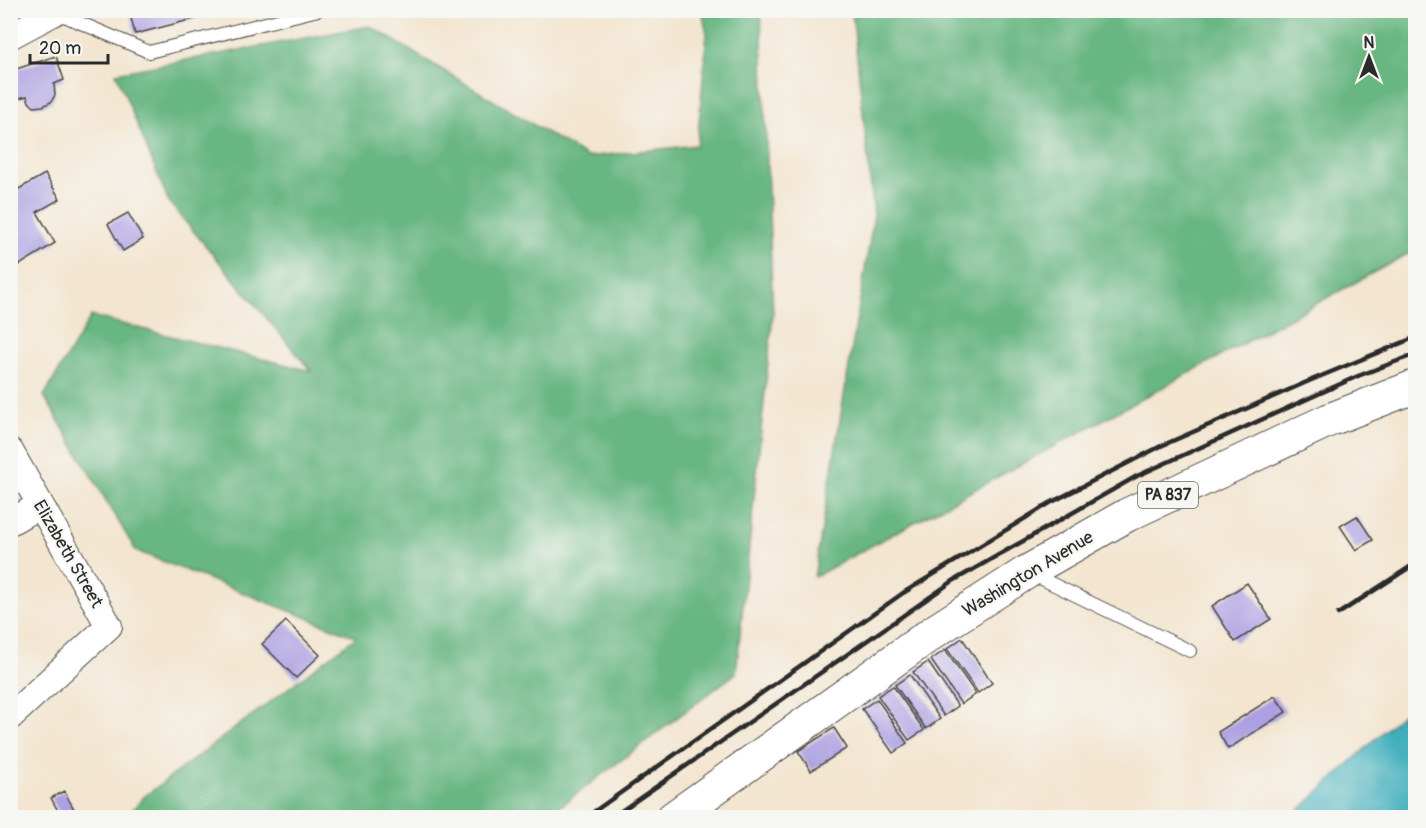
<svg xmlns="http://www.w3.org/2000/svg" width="1426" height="828" font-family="Pangolin,sans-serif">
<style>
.forest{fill:#68b681;stroke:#4a7056;stroke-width:1.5}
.water{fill:#3fafbb;stroke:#356d73;stroke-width:1.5}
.building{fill:#aca0e2}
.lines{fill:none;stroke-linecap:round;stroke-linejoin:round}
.service-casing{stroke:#494744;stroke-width:14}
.minor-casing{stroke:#494744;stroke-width:28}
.primary-casing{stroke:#494744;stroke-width:35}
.service{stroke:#fff;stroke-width:12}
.minor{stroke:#fff;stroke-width:26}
.primary{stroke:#fff;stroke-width:33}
.rail{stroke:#2b2b2b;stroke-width:4.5}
.labels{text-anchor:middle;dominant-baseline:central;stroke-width:4.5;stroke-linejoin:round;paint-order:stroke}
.shield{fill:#f6f6f2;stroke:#686867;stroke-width:1.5}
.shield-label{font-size:16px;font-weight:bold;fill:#2b2b2b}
.street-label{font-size:18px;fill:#2b2b2b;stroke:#f6f6f2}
</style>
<rect width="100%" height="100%" fill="#f6f6f2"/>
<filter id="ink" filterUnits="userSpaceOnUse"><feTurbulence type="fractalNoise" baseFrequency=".0167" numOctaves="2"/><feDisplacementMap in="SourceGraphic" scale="12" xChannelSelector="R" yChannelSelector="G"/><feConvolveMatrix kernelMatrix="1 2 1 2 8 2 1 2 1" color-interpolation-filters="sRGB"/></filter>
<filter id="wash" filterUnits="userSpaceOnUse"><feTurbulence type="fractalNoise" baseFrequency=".008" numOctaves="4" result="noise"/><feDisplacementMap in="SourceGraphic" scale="24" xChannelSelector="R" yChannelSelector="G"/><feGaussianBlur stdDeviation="1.35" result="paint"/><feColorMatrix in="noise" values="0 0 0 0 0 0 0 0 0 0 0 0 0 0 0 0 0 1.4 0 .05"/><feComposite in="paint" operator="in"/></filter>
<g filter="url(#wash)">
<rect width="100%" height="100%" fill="#f3e5cf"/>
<path class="forest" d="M702,11H761L773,314L736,673L546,817H126L145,796L356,637L136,551L44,396L91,316L311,371L169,202L116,73L370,26L587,157L697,145L707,33Z
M852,11H1415V250L814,577L874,215Z"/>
<path class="water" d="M1415,702V817H1292Z"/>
<g id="blocks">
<path class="building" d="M129,10H225V11L135,34Z
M56,56L64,80L54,84L55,95L51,102L43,106L34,107L29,102L27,96L16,99L10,82V71Z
M45,174L60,199L37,212L55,243L13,269L10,265V194Z
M128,213L143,239L123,251L108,224Z
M1357,516L1373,540L1356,550L1340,526Z
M1247,583L1271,619L1235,642L1212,606Z
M286,621L320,655L296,678L262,644Z
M962,638L992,683L978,693L947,649Z
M945,650L976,694L961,704L931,660Z
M928,662L958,706L944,716L913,672Z
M910,675L940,719L926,729L895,685Z
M893,686L924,730L909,740L878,696Z
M1275,696L1286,712L1228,749L1218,732Z
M877,699L907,743L893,753L862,709Z
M834,728L847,748L811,771L798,751Z
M64,791L75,811L62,818L51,798Z"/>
</g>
</g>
<g filter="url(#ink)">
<use href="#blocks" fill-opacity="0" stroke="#494744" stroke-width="1.5"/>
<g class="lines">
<defs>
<path id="service" d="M55,12L149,52L318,10
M1032,574L1190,651
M700,803L719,818"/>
<path id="minor" d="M10,36L55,12
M10,451L109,626L10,717
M10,522L40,505"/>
<path id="primary" d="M673,818L935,631L1027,572L1127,515L1329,420L1416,386"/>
</defs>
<use href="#service" class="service-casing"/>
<use href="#minor" class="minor-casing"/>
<use href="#primary" class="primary-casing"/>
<use href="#service" class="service"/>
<use href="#minor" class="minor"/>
<use href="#primary" class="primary"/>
<path class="rail" d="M1338,614L1416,563
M585,818L903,593L1050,503L1161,446L1309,381L1416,337
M611,818L953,581L1137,476L1358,376L1416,354"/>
</g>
</g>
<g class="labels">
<rect class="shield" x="1138" y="482" width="60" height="26" rx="4.5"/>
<g class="shield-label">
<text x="1168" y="495">PA 837</text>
</g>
<g class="street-label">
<text transform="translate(68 554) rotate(60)">Elizabeth Street</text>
<text transform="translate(1028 574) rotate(-31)">Washington Avenue</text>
</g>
</g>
<rect width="1426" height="828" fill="none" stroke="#f6f6f2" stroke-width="36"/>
<g transform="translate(1369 57)" stroke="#f6f6f2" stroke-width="4.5" paint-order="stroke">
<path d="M0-4.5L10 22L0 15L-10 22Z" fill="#2b2b2b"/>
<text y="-9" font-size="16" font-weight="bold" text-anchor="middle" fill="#2b2b2b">N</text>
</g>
<path d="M30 54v9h78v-9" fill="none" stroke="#2b2b2b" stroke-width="3"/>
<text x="39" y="54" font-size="18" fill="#2b2b2b" stroke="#f6f6f2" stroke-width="4.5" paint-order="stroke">20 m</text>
</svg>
